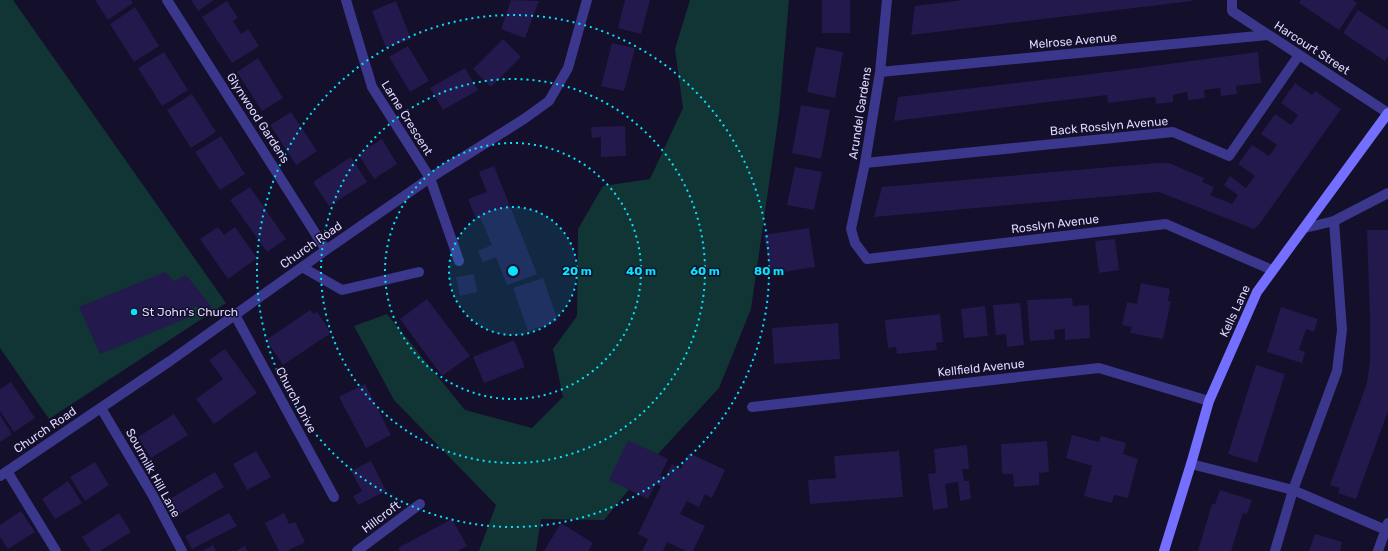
<svg xmlns="http://www.w3.org/2000/svg" width="1388" height="551" font-family="Rubik,sans-serif">
<style>
.green{fill:#113534}
.building{fill:#24194c}
.lines{fill:none;stroke-linecap:round;stroke-linejoin:round}
.lane{stroke:#3b378c;stroke-width:10}
.street{stroke:#3b378c;stroke-width:10}
.secondary{stroke:#746fff;stroke-width:10}
.ring{fill:none;stroke:#04e4ff;stroke-width:2;stroke-dasharray:2 4}
.poi-dot{fill:#04e4ff;stroke:#140f2a;stroke-width:1.5}
.labels{text-anchor:middle;dominant-baseline:central;stroke-width:3;stroke-linejoin:round;paint-order:stroke}
.street-label{font-size:12px;fill:#ddd8ff;stroke:#140f2a}
.poi-label{font-size:12px;fill:#ddd8ff;stroke:#140f2a;text-anchor:start}
.centre{fill:#04e4ff;stroke:#140f2a;stroke-width:2}
.ring-label{font-size:12px;text-anchor:middle;font-weight:bold;fill:#04e4ff;stroke:#140f2a;stroke-width:3;stroke-linejoin:round;paint-order:stroke}
</style>
<rect width="100%" height="100%" fill="#140f2a"/>
<path class="green" d="M0,0H13L226,303L49,419L0,348Z
M690,0H789L779,114L751,309L719,388L658,454L604,520L541,519L536,551H479L496,505L394,400L354,326L387,314L465,410L532,428L563,397L553,349L577,316L578,229L603,186L650,179L683,108L675,49Z"/>
<path class="building" d="M95,0H131L133,3L108,20Z
M191,0H214L198,11Z
M511,0L539,1L525,38L501,29Z
M625,0H650L641,34L618,28Z
M822,0H850V33H822Z
M963,0H1192V1L911,35L915,6Z
M1301,0H1353L1357,3L1339,30L1299,3Z
M227,1L238,18L233,21L241,34L248,29L259,46L232,63L202,17Z
M396,1L411,39L386,48L372,11Z
M135,7L159,46L134,62L110,24Z
M1358,10L1388,30V56L1385,61L1343,33Z
M503,39L521,57L491,87L473,69Z
M612,43L635,48L624,91L601,86Z
M408,46L429,81L410,92L389,57Z
M816,47L843,52L835,98L807,92Z
M164,52L188,90L162,106L138,68Z
M1258,52L1261,83L1236,86L1237,94L1221,96L1220,88L1204,90L1205,98L1188,100L1187,92L1173,95V102L1156,104L1155,97L1108,103L1107,95L894,121L898,97L1124,70Z
M258,58L283,98L262,111L237,72Z
M465,68L478,90L443,110L430,88Z
M1295,83L1312,95L1315,91L1341,109L1261,222L1254,229L1159,192L874,217L882,187L1157,163H1169L1204,178L1202,182L1214,187L1210,195L1232,204L1238,195L1224,185L1230,176L1246,188L1255,176L1238,164L1252,145L1269,156L1277,145L1261,134L1275,114L1291,125L1298,115L1281,103Z
M192,94L216,132L191,148L167,110Z
M801,105L830,110L821,159L792,153Z
M291,112L317,151L296,165L270,125Z
M625,126L626,156L601,157V137L592,138L591,127Z
M221,136L245,174L220,190L195,152Z
M382,139L397,164L374,179L358,154Z
M351,157L367,182L329,206L313,182Z
M494,166L537,274L507,285L496,257L483,262L478,251L492,245L480,217L476,219L468,199L487,192L479,172Z
M795,167L822,172L814,210L787,205Z
M250,187L286,239L267,252L230,200Z
M218,227L224,235L235,227L257,258L228,279L200,239Z
M809,228L815,267L771,274L764,235Z
M1367,230H1388V411L1356,499L1338,493L1340,488L1330,485L1367,383L1370,361V317Z
M1115,239L1119,270L1099,273L1095,241Z
M165,272L174,281L186,275L212,307L203,313L197,306L187,310L190,317L100,354L79,307Z
M474,274L477,292L460,296L456,277Z
M543,278L558,321L528,331L513,288Z
M1141,283L1170,289L1168,301H1171L1163,339L1130,333L1132,327L1122,325L1127,302L1137,304Z
M1072,298L1073,306L1089,305L1090,338L1065,340V329L1054,330L1055,339L1030,341L1027,300Z
M427,299L470,356L442,376L400,319Z
M1020,303L1024,345L1007,347L1006,334L996,335L993,305Z
M985,306L988,336L964,338L961,309Z
M1281,307L1318,319L1314,332L1306,329L1299,350L1305,352L1302,363L1267,352Z
M310,310L314,314L317,312L331,333L283,365L266,340Z
M940,314L943,342L936,343L937,350L897,354L896,347L888,348L885,320Z
M838,323L840,359L774,364L772,328Z
M514,340L525,367L484,383L473,357Z
M225,349L257,393L214,424L196,399L223,379L209,360Z
M1256,365L1285,374L1257,463L1228,454Z
M11,382L35,418L14,432L0,411V389Z
M365,384L391,435L366,448L339,397Z
M174,414L188,435L151,458L138,437Z
M0,415L12,434L0,442Z
M1072,435L1099,442L1101,436L1126,443L1123,454L1138,459L1128,498L1114,495L1112,503L1084,496L1092,466L1066,458Z
M628,440L668,459L660,476L665,478L672,464L681,469L689,453L725,470L712,498L705,494L699,507L687,501L680,514L705,526L693,551H686L667,542L663,551H642L648,539L638,534L661,486L656,484L648,499L609,480Z
M1047,441L1049,472L1039,473V485L1014,487L1013,474H1002L1001,444Z
M967,445L969,469H962L964,481H969L971,499L960,501L958,482L945,484L948,508L933,510L928,474L936,473L934,449Z
M256,451L271,477L247,490L233,464Z
M899,451L903,497L810,504L808,480L836,478L834,456Z
M371,461L386,491L358,505L353,496L362,491L351,471Z
M95,462L109,485L85,501L70,477Z
M215,472L224,487L175,517L165,502Z
M68,481L82,503L55,519L42,499Z
M1220,490L1252,500L1247,514L1243,513L1231,551H1198L1212,504H1215Z
M21,511L35,532L8,549L0,537V525Z
M119,513L131,532L100,551H91L82,537Z
M229,513L237,526L192,549L185,536Z
M284,513L289,524L295,522L305,542L287,551H279L265,523Z
M452,519L467,546L458,551H400L398,548Z
M561,523L593,543L588,551H544Z
M1315,534L1342,542L1340,551H1309Z
M213,545L216,551H202Z
M245,546L247,551H236Z"/>
<g class="lines">
<path class="lane" d="M430,178L459,261
M1275,551L1293,490L1337,371L1342,330L1334,221"/>
<path class="street" d="M167,0L326,250
M346,0L372,87L430,178
M887,0L880,72L865,163L851,229L855,243L867,259L1166,224L1272,270
M1232,0V11L1388,113
M880,72L1268,35
M865,163L1173,132L1229,156L1299,55
M1305,228L1334,221L1388,193
M302,267L342,290L419,272
M235,315L334,497
M752,407L1099,368L1209,401
M101,408L153,496L182,551
M1191,464L1293,490L1388,531
M7,471L56,551
M0,476L170,361L326,250L430,178L524,119L549,101L568,68L587,0
M357,551L420,504
M1378,551L1388,523"/>
<path class="secondary" d="M1164,551L1191,464L1209,401L1257,292L1388,113"/>
</g>
<circle cx="513" cy="271" r="64" fill="#04e4ff" fill-opacity=".12"/>
<g class="ring">
<circle cx="513" cy="271" r="64"/>
<circle cx="513" cy="271" r="128"/>
<circle cx="513" cy="271" r="192"/>
<circle cx="513" cy="271" r="256"/>
</g>
<circle class="poi-dot" cx="134" cy="312" r="4"/>
<g class="labels">
<g class="street-label">
<text transform="translate(1073 41) rotate(-5)">Melrose Avenue</text>
<text transform="translate(1312 48) rotate(33)">Harcourt Street</text>
<text transform="translate(860 113) rotate(-81)">Arundel Gardens</text>
<text transform="translate(258 118) rotate(57)">Glynwood Gardens</text>
<text transform="translate(407 118) rotate(58)">Larne Crescent</text>
<text transform="translate(1109 126) rotate(-5)">Back Rosslyn Avenue</text>
<text transform="translate(1055 224) rotate(-7)">Rosslyn Avenue</text>
<text transform="translate(311 245) rotate(-35)">Church Road</text>
<text transform="translate(1235 311) rotate(-65)">Kells Lane</text>
<text transform="translate(981 368) rotate(-6)">Kellfield Avenue</text>
<text transform="translate(296 400) rotate(62)">Church Drive</text>
<text transform="translate(45 430) rotate(-34)">Church Road</text>
<text transform="translate(153 473) rotate(61)">Sourmilk Hill Lane</text>
<text transform="translate(381 517) rotate(-37)">Hillcroft</text>
</g>
<g class="poi-label">
<text x="142" y="312">St John's Church</text>
</g>
</g>
<circle cx="513" cy="271" r="6" class="centre"/>
<g class="ring-label">
<text x="577" y="275">20 m</text>
<text x="641" y="275">40 m</text>
<text x="705" y="275">60 m</text>
<text x="769" y="275">80 m</text>
</g>
</svg>
